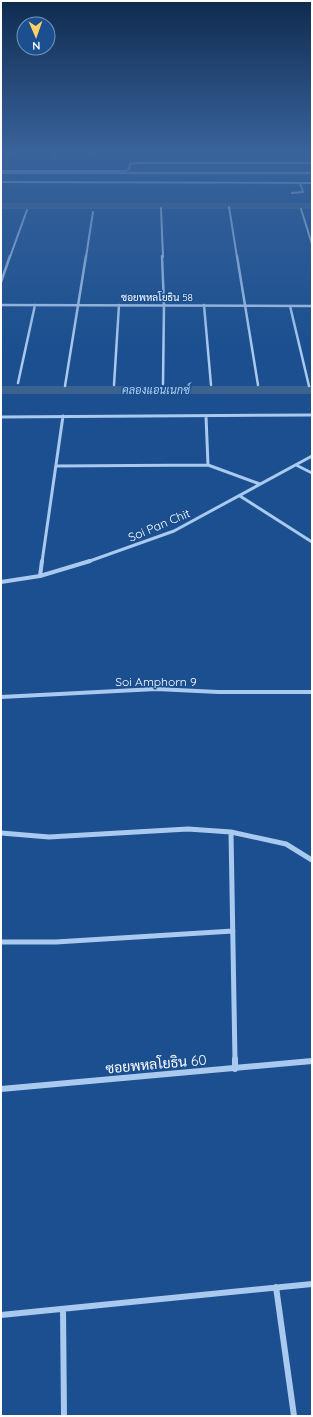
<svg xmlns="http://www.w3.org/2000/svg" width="313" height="1417" font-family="Quicksand,Sarabun,sans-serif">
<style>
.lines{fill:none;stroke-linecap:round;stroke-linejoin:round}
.stream{stroke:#9cc4f0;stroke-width:2.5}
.canal{fill:#3c6290;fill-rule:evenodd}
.service{stroke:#a9c9ee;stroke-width:1.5}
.minor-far5{stroke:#a9c9ee;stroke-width:2}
.minor-far4{stroke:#a9c9ee;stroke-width:2.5}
.minor-far3{stroke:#a9c9ee;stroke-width:3}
.minor-far2{stroke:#a9c9ee;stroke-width:4}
.minor-far1{stroke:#a9c9ee;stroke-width:5}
.minor{stroke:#a9c9ee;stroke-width:6}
.labels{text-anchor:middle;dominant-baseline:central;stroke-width:3;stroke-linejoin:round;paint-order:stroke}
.far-street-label{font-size:10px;fill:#fff;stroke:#1b4f8f}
.far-water-label{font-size:11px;font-style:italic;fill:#b5d3f5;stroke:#1b4f8f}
.street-label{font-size:12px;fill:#fff;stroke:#1b4f8f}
.near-street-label{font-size:14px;fill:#fff;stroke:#1b4f8f}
</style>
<rect width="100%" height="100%" fill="#1b4f8f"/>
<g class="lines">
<path class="stream" d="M1,173H312"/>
<path class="canal" d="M1,203H312V209H1Z
M1,386H312V394H1Z"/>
<path class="service" d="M89,152L90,154"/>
<path class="minor-far5" d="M12,152V154
M53,152L54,157
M1,171H126L129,169L130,164L138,163H312
M1,182L312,183
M292,193L303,192L300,183
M229,207L237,257
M161,208L163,257
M301,209L312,244
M10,257L27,210
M86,257L93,212"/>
<path class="minor-far4" d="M162,256L164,305L163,384
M237,256L258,385
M1,282L10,256
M1,305L312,306
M204,305L211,385
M290,306L309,386
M18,383L35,305
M114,385L119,305
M65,386L86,256"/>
<path class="minor-far3" d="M206,416L208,465L260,484
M1,417L312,415
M296,465L312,473
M56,466L208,465
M240,496L312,542
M42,562L63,416
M87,562L174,531L312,456"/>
<path class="minor-far2" d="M40,576L42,561
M1,582L40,576L90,561
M1,697L156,689L218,692H312"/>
<path class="minor-far1" d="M231,832L235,1060
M1,833L49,837L188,829L231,832L286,844L312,860
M1,942H56L233,931"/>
<path class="minor" d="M235,1059V1069
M1,1089L312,1061
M276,1287L294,1416
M63,1309L64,1416
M1,1315L312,1284"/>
</g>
<linearGradient id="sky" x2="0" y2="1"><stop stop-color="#0f2b4f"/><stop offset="0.43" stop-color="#39639b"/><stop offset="1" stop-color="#39639b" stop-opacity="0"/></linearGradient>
<rect width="313" height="350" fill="url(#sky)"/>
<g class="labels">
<g class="far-street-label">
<text x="157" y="297">ซอยพหลโยธิน 58</text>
</g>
<g class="far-water-label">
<text x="156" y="390">คลองแอนเนกซ์</text>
</g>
<g class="street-label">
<text transform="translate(159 525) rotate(-23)">Soi Pan Chit</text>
<text x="156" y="681">Soi Amphorn 9</text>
</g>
<g class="near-street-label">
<text transform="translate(156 1064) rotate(-5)">ซอยพหลโยธิน 60</text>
</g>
</g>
<rect width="313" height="1417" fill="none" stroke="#ffffff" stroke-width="4"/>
<g transform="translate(36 36) rotate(178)"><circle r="19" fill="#1b4f8f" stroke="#7695bc"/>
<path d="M0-3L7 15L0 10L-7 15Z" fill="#ffd166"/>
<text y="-6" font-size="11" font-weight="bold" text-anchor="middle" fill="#ffffff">N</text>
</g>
</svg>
